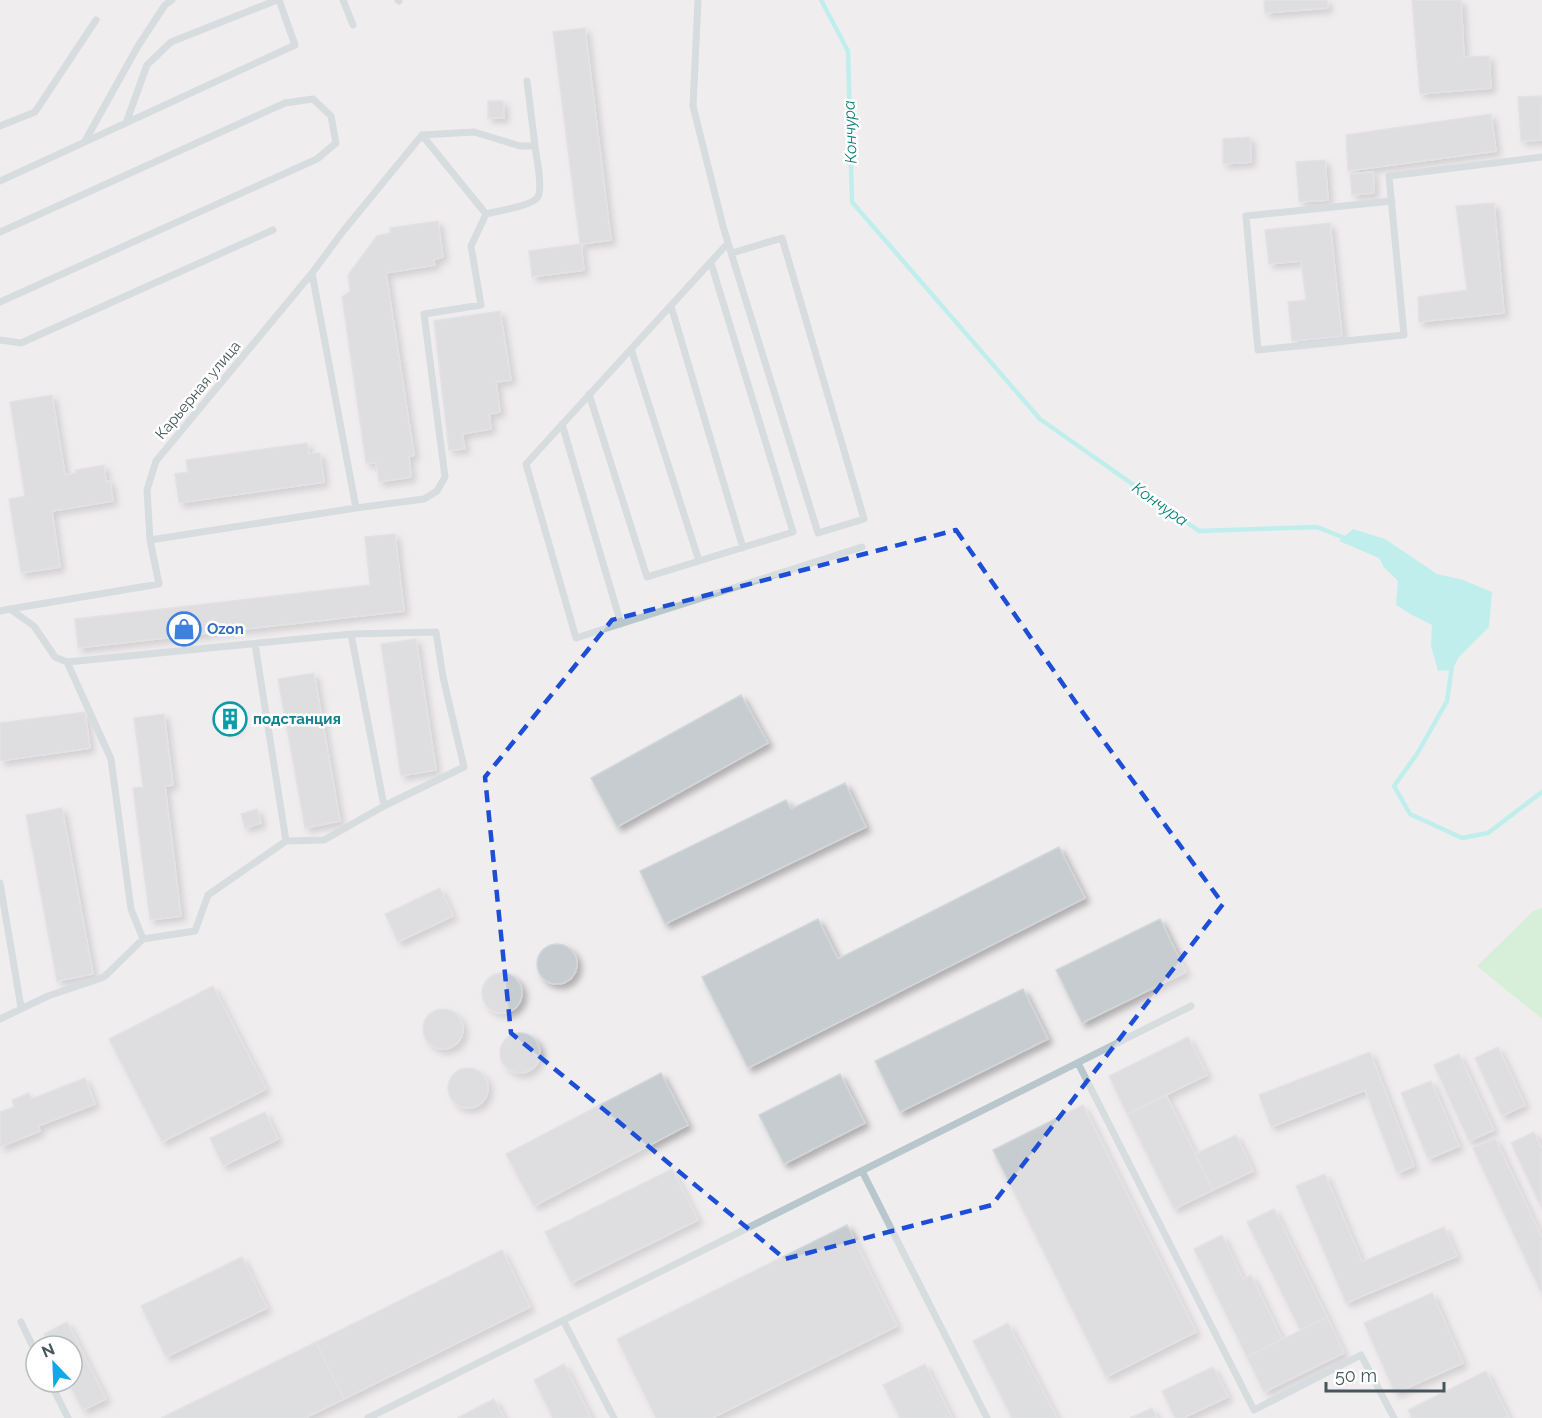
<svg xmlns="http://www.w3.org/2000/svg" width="1542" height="1418" font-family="Raleway,sans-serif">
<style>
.green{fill:#b9f1bf}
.water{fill:#84f0e9}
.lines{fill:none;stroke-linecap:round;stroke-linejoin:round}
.stream{stroke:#84f0e9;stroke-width:4.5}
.building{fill:#c7ccd1;stroke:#d1d6da;stroke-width:1.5;filter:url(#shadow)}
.service{stroke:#b8c7cc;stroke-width:7}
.marked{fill:none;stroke:#1d4ed8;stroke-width:4.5;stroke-dasharray:12 8;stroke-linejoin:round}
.labels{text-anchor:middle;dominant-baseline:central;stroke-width:5;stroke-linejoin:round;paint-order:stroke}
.street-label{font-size:15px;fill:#45575c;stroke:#fff}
.shop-label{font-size:15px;font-weight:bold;fill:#366cbe;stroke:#fff;text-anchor:start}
.culture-label{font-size:15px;font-weight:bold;fill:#0d838f;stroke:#fff;text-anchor:start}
.water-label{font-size:16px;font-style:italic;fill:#097f78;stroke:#fff}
</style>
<defs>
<filter id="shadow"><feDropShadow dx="4.5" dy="4.5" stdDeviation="3" flood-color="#0004"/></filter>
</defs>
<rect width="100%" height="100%" fill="#f0edee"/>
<path class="green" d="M1542,908V1019L1477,966L1533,911Z"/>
<path class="water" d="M1353,529L1385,539L1437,574L1463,580L1492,592L1489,627L1459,657L1452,670L1438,671L1431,645L1432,625L1412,615L1396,605L1398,581L1384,567L1379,558L1339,541Z"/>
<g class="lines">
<path class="stream" d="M821,0L848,51L852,202L1040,419L1199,531L1317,527L1347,539
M1452,666L1447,701L1417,754L1394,786L1410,814L1462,838L1488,833L1542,792"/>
</g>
<path class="building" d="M1264,0H1327L1328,8L1265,13Z
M1412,0H1461L1464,57L1489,56L1491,88L1420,94Z
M585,28L611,240L581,244L584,270L532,277L529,251L580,244L553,32Z
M1542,96V140L1521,141L1518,97Z
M488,101H503L504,118H488Z
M1491,114L1496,151L1348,171L1346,135Z
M1250,137L1251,162L1223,164V139Z
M1325,160L1328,200L1299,202L1296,162Z
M1373,172L1374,193L1352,195L1350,174Z
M1494,203L1504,313L1419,322L1418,297L1467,290L1456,206Z
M438,221L443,257L433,260L435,265L386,273L414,455L409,457L411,477L379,482L376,463H366L342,297L350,291L348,275L377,236L390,233V228Z
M1330,223L1342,336L1292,341L1288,302L1306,300L1301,261L1269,264L1265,230Z
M500,311L511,380L496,382L500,412L489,414L491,429L462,434L465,449L449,450L434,321Z
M52,395L65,475L76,473L75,470L104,465L106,482L110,481L113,501L52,511L60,567L21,573L9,499L25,496L10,402Z
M307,443L309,454L320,453L324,482L179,503L175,474L188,472L186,460Z
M395,534L404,611L78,648L75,619L370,585L365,537Z
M416,639L436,770L401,776L381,644Z
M314,673L340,821L305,828L278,679Z
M741,695L768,743L617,827L591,778Z
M234,707L238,728L226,730L222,710Z
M85,712L90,748L0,761V723Z
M164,714L173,785L165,786L181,916L150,920L133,788L143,787L134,718Z
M845,783L866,827L665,924L640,871L786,800L791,809Z
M62,808L93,974L57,981L26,815Z
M257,809L261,823L245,828L241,814Z
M1059,847L1085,898L748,1068L702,977L818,919L838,959Z
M440,888L453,916L398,942L385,914Z
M1160,919L1186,972L1082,1023L1056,970Z
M537 964a20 20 0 1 1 40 0a20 20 0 1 1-40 0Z
M482 993a20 20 0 1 1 40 0a20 20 0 1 1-40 0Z
M213,986L266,1089L162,1142L109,1039Z
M1023,989L1048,1039L900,1112L875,1061Z
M423 1029a20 20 0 1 1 40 0a20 20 0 1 1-40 0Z
M500 1053a20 20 0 1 1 40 0a20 20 0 1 1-40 0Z
M1188,1037L1207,1075L1127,1114L1109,1076Z
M1498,1047L1525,1105L1502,1116L1475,1058Z
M1370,1052L1414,1166L1397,1173L1365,1090L1271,1127L1259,1095Z
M1459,1054L1494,1130L1469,1141L1434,1065Z
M448 1088a20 20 0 1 1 40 0a20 20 0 1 1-40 0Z
M661,1073L688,1125L534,1206L506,1154Z
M840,1074L865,1123L784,1164L759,1115Z
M85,1078L95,1104L38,1126L40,1131L0,1147V1112L14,1107L12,1100L29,1093L31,1099Z
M1431,1081L1459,1146L1428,1159L1401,1093Z
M1166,1095L1213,1190L1174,1209L1127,1114Z
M1083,1105L1196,1332L1106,1377L993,1150Z
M265,1112L278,1139L223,1166L210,1138Z
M1534,1132L1542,1149L1541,1207L1511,1143Z
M1236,1135L1253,1171L1213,1190L1195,1154Z
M1495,1138L1542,1238V1294L1473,1148Z
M672,1169L698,1220L571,1283L545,1232Z
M1325,1174L1362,1262L1444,1227L1457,1256L1346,1303L1296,1186Z
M1274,1209L1327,1317L1300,1330L1247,1222Z
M847,1225L897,1326L712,1418H656L617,1339Z
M1222,1235L1243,1279L1251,1275L1282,1339L1247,1357L1194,1249Z
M502,1250L530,1307L344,1399L316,1342Z
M242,1257L267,1308L166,1357L141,1306Z
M1432,1293L1463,1363L1395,1393L1364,1323Z
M1327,1317L1344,1353L1264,1392L1247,1357Z
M67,1322L106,1399L83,1410L68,1382H72V1346H50L44,1334Z
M1008,1323L1057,1418H1012L973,1341Z
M316,1342L344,1399L305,1418H161Z
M564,1364L591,1418H553L534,1380Z
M925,1364L952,1418H900L883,1385Z
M1213,1367L1228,1397L1183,1418H1175L1162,1391Z
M1486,1371L1509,1418H1412L1408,1410Z
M494,1399L504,1418H457Z
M1152,1408L1157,1418H1130Z"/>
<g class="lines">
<path class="service" d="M343,0L353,25
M398,0L399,1
M698,0L693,106L723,226L728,243L818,533L864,519L782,238L732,253
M126,123L147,65L171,42L277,0
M0,126L35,112L96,20
M85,141L138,46L165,5L172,0
M0,181L295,45L279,0
M1392,201L1246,216L1258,350L1404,335L1389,176L1542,157
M486,214C497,211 531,206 537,198C544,191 536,156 535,146
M0,232L285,103L313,99L331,116L336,143L317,159L0,302
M728,243L526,464L576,638L862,547
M671,306L743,548
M0,340L21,343L273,230
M631,349L699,561
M589,394L647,577L793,532L711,263
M562,424L621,624
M356,508L424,499L437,491L445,477L424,314L481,305L471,246L486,214L422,135
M150,540L147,490L156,461L312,273
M10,609L159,584L150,540L356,508L312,273L344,230L422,135L474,132L520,146H535L527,81
M0,611L10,609L34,626L55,657L67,662L351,634L436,632L443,677L464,767L384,806L324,840L286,841L208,895L195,931L143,939L131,909L111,759L67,662
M351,634L384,806
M255,644L286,841
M0,883L21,1007
M0,1019L48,996L104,977L143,939
M1078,1063L1254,1410L1361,1355L1394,1418
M862,1171L987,1418
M563,1320L614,1418
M21,1322L36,1353
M50,1382L68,1418
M368,1418L1191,1006"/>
</g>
<path d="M0 0H1542V1418H0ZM956,530L1081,710L1223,904L992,1205L785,1259L511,1033L485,777L612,620Z" fill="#f0edee" fill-opacity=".55" fill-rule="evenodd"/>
<path class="marked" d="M956,530L1081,710L1223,904L992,1205L785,1259L511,1033L485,777L612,620Z"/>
<defs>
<symbol id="shop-ring" viewBox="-11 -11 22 22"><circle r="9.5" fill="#fff" stroke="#3f7fe0" stroke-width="1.5"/><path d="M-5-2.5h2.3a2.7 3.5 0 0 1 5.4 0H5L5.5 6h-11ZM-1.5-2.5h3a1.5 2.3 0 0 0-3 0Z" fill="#3f7fe0"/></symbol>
<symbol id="building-ring" viewBox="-11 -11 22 22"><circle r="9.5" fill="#fff" stroke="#0f9aa8" stroke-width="1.5"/><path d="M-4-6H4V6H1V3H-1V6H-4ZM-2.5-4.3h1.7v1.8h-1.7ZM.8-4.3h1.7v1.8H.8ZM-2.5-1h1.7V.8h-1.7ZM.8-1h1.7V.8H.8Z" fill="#0f9aa8"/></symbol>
</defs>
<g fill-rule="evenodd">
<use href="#shop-ring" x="165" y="610" width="38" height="38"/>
<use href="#building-ring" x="211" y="700" width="38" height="38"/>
</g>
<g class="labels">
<g class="street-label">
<text transform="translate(198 390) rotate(-50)">Карьерная улица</text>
</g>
<g class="shop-label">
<text x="207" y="629">Ozon</text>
</g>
<g class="culture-label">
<text x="253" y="719">подстанция</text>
</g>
<g class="water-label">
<text transform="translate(850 132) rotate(-92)">Кончура</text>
<text transform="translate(1160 504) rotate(35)">Кончура</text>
</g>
</g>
<g transform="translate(54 1364) rotate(337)"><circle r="28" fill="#ffffff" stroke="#b5bcbe" stroke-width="1.5"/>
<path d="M0-4.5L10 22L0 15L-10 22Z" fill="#10a8e7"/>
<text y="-9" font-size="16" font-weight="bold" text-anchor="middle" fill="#45575c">N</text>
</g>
<path d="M1326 1382v9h118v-9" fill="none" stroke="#45575c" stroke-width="3"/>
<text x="1335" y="1382" font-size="18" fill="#45575c" stroke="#ffffff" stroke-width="4.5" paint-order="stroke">50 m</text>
</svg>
